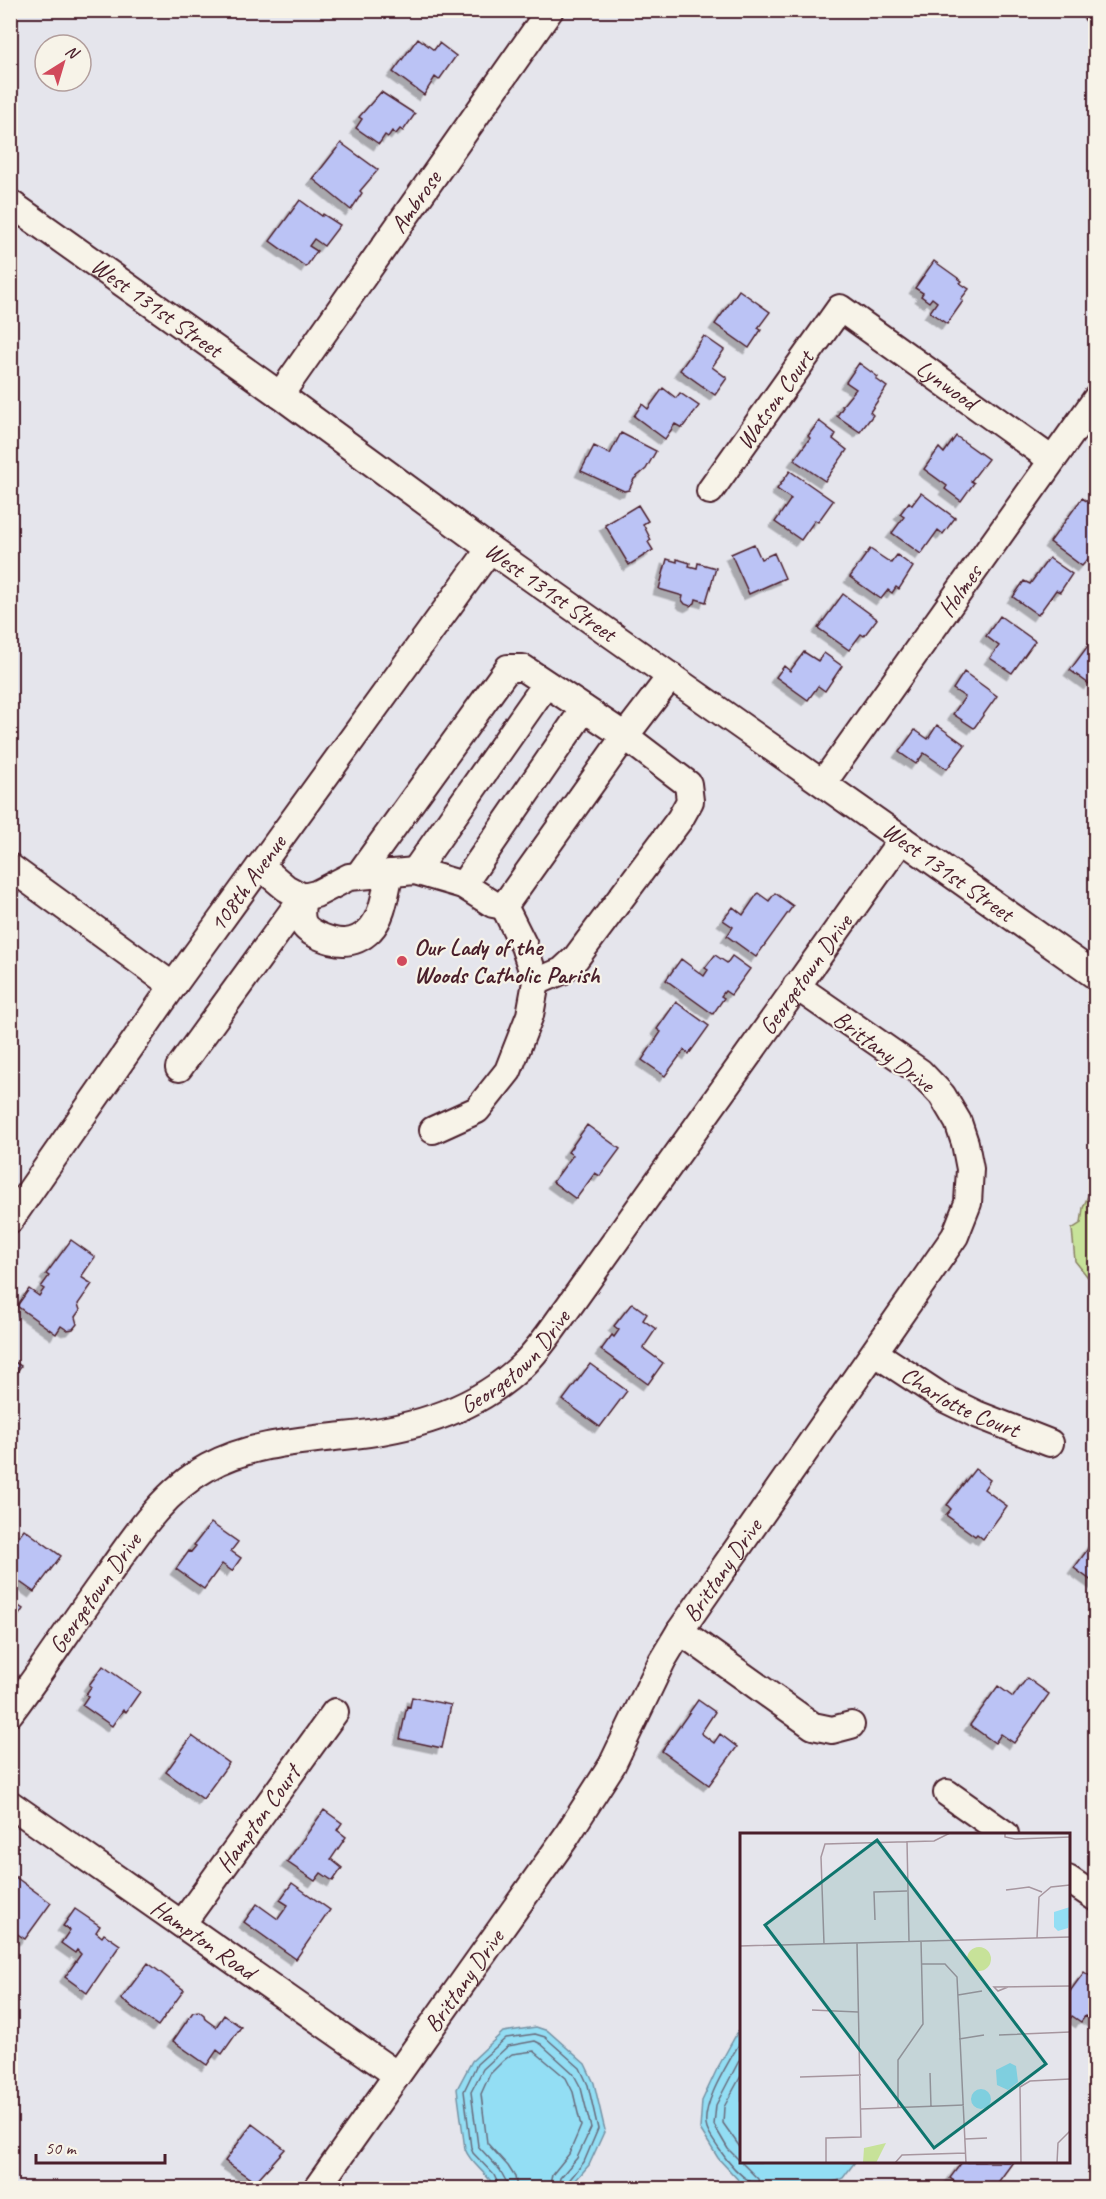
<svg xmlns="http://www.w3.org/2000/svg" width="1106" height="2199" font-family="Caveat,sans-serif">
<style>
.green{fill:#c7e299;stroke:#888062;stroke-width:1.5}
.water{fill:#93def4;stroke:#7692a4;stroke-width:1.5}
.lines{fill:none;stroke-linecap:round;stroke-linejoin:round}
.shore{stroke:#676b7b;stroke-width:1.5}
.building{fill:#bbc3f5;stroke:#4a1f2b;stroke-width:1.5;filter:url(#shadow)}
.minor-casing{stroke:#4a1f2b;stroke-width:30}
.minor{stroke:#f7f3e8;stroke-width:26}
.poi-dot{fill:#d1495b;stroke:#f7f3e8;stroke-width:2}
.labels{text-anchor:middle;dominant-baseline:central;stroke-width:4.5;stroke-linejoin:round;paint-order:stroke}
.street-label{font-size:24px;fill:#4a1f2b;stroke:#f7f3e8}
.poi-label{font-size:24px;font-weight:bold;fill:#4a1f2b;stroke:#f7f3e8;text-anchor:start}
.inset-road{fill:none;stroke:#a7969f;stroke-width:1.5}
.view{fill:#0f766e;fill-opacity:0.15;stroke:#0f766e;stroke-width:3}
.inset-edge{fill:none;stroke:#4a1f2b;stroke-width:3}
</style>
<defs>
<filter id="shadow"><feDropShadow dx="-5.5" dy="5.5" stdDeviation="0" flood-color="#0004"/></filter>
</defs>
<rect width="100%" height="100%" fill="#e5e5ec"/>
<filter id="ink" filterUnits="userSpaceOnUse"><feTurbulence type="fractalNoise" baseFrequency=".0167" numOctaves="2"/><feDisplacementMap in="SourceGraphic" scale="12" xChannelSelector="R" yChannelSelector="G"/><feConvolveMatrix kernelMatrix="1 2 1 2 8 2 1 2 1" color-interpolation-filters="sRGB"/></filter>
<g filter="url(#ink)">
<path class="green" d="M1094,1181H1095V1286L1075,1261L1072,1229L1081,1223L1083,1208Z"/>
<path class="water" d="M741,2026L742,2162H855L843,2178L820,2188H754L742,2184L718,2158L700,2129L702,2101L717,2069Z
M536,2027L548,2031L585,2064L594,2083L603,2122L605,2130L589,2165L569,2188H495C488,2173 471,2165 465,2149L457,2089L472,2061L503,2032Z"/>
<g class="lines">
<path class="shore" d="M742,2039C731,2059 699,2106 707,2129C709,2135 715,2143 719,2149C727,2161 739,2175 751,2182L753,2188
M742,2055L716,2105L714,2125L728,2149L758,2179L760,2188
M742,2074L724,2107L723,2123L742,2150
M500,2188L494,2175L473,2153L471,2148L464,2091L477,2064L506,2038L535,2034L545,2037L580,2068L588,2085L598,2129L584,2162L567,2183L565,2188
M508,2188L506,2181L500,2170L478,2146L471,2092L483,2069L508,2046L535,2041L541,2044L573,2073L581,2088L591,2128L577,2158L560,2178L558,2188
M517,2188L515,2177L508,2166L487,2143L481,2094L490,2074L503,2061L512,2054L534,2051L566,2078L573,2092L581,2126L569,2154L552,2175L549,2188"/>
</g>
<path class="building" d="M418,38L434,50L439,43L456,56L439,80L435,77L424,95L393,72Z
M381,92L415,114L403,131L400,129L396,134L392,131L388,137L385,135L379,144L356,128L362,119L359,117Z
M341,143L378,170L360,191L362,193L351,210L313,179Z
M300,200L322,216L323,214L340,225L324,246L314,239L309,246L317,251L306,267L270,241Z
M934,261L962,281L960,283L969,289L961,299L963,301L947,324L930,312L937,302L932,298L929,302L921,296L923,293L915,288Z
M739,290L770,312L758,328L761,330L749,348L715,324Z
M704,336L724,350L712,367L727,378L715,395L680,370Z
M859,363L878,377L876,379L887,387L870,412L873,415L860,432L837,416L843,407L842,406L856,389L846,382Z
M663,388L676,398L680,393L699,406L682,428L675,424L665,439L634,416L642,404L648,409Z
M819,421L836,434L833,439L847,450L825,481L794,460L810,438L808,436Z
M621,433L656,451L646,469L634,479L629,490L624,491L581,471L594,446L610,454Z
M956,436L988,459L971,481L974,483L961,501L945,489L947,486L924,469L939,448L944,453Z
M790,471L833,501L818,522L815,520L801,540L775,522L791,499L777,489Z
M921,493L955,518L943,534L938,530L921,554L892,533L904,517L900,514L909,502L912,505Z
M1082,498L1096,507L1092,515L1096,518V550L1082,566L1050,542Z
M638,505L648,521L643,524L651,540L648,542L653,550L629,565L605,525Z
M754,544L761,559L774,553L785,578L749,594L731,554Z
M870,549L891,563L897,555L913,567L899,589L896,587L892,593L888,590L881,599L850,577Z
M1049,558L1072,574L1060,592L1056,590L1038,615L1013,597L1024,581L1030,584Z
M667,559L677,562V559L690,563L689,566L697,568L698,563L716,568L706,602L696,599L695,603L690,606L685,604L682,600L683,596L659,589Z
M843,594L877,619L864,636L861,634L849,650L818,628Z
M1000,616L1035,641L1012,673L990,658L999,646L986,636Z
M1090,643L1096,648V679L1093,678L1089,684L1070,670Z
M804,652L818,661L824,653L842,666L825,691L818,686L808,700L776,677L784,666L790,671Z
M964,672L997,696L974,728L953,714L965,697L953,689Z
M937,725L965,745L947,769L924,753L916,764L899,752L915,730L928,739Z
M758,893L769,901L775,893L793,906L756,957L727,936L733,927L723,920L733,907L743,915Z
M715,955L727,963L732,956L750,969L731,995L725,991L721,996L724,998L713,1014L666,980L681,959L704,976L708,970L705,968Z
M676,1002L709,1026L689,1054L684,1050L665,1076L642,1060L661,1032L657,1029Z
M587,1125L620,1149L600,1176L595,1173L576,1199L553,1182L573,1155L568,1152Z
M71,1240L95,1257L81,1277L92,1284L78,1304L80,1310L75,1317L77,1324L73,1329L67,1330L61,1326L56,1334L17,1306L29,1289L39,1296L44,1289L41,1287L49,1276L46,1274Z
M632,1303L647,1314L643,1320L656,1329L643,1348L663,1363L648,1384L601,1350L612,1335L614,1337L619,1330L614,1326Z
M10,1359L21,1366L10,1382Z
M590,1364L627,1391L600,1427L563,1400Z
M975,1469L990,1480L984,1489L1007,1506L983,1539L977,1534L975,1536L946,1515L951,1509L947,1505Z
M211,1523L238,1542L231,1551L241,1558L232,1571L222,1564L204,1589L176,1569L189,1551L191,1552L196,1546L194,1545Z
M24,1529L61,1556L34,1592L10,1575V1548Z
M1096,1538V1584L1074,1568Z
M10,1600L23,1609L10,1628Z
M103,1666L140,1692L126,1712L123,1710L112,1726L82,1705L88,1696L86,1694L91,1687L89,1685Z
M1027,1678L1049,1694L1014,1743L1001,1734L995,1743L970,1725L998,1686L1013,1697Z
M412,1697L451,1705L442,1748L400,1739L407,1706L410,1707Z
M698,1700L715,1712L701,1733L714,1743L720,1734L737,1747L709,1785L662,1751Z
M192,1736L229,1763L203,1799L166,1772Z
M324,1810L342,1823L337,1830L346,1837L331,1859L342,1868L333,1881L321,1873L315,1881L287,1862Z
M14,1876L51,1903L25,1939L10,1929V1881Z
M292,1883L330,1910L296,1959L244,1922L257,1904L278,1919L288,1905L280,1900Z
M75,1909L100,1926L96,1932L102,1937L104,1934L120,1945L87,1993L65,1977L81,1954L77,1950L75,1953L61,1943L70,1930L63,1926Z
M148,1963L184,1990L158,2026L121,1999Z
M1084,1972L1096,1980V2023L1085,2016L1081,2022L1072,2016L1068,2021V1994Z
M199,2011L204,2015L205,2019L216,2027L224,2015L241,2027L222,2054L217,2050L207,2065L173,2041L193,2012Z
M252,2124L285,2149L255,2182L225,2161Z
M962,2162H1013L994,2188H988L980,2183L976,2188H964L950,2178Z"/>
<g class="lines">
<defs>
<g id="minor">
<path d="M1095,10L1096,11"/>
<path id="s1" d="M10,203L280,395L490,549L1096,976"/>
<path id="s2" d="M280,395L550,10"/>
<path id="s3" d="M710,491L840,308L1052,460"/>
<path id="s4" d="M823,783L1096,399"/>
<path d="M260,866L286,888L303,897L316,894L349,877L415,871L463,885L493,904L504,906L625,736L671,676"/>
<path d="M10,867L173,986"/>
<path d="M415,871L546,684"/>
<path d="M358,876L508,668H523L625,736L688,784L690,801L680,819L576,958L562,971L536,982"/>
<path d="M463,885L584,709"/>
<path d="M303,897C302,905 299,917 304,925C307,930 313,933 319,936C337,944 354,946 370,930C384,915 385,892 390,873"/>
<path d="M179,1068L303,897"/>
<path d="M433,1130L477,1110L508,1071L530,1015L536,982L524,946L504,906"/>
<path id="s5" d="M10,1220L173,986L490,549"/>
<path id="s6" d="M875,1353L945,1399L976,1414L1050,1443"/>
<path d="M680,1631L813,1726L832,1730L851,1725"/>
<path id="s7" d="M10,1713C44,1668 74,1621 107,1576C135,1536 164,1491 208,1467C249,1444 298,1441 344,1436C409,1430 474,1412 522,1366C539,1350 553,1328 567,1309L902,839"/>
<path d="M947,1793L1005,1834"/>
<path id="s8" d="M10,1804L397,2075"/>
<path d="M1068,1879L1096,1898"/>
<path id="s9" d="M182,1924L335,1712"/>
<path id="s10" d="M317,2188L566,1837L612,1765L662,1661L680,1631L955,1236L968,1203L970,1169L965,1143L958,1122L942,1095L920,1072L796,986"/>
</g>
</defs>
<use href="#minor" class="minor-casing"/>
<use href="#minor" class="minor"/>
</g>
</g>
<circle class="poi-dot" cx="402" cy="961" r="6"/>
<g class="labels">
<g class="street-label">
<text stroke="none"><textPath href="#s2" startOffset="236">Ambrose</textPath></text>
<text stroke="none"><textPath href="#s1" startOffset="180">West 131st Street</textPath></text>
<text stroke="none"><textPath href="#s3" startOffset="356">Lynwood</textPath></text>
<text stroke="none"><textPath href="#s3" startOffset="112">Watson Court</textPath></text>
<text stroke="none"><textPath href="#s4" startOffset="236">Holmes</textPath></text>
<text stroke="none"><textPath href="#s1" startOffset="666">West 131st Street</textPath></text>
<text stroke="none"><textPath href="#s1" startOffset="1152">West 131st Street</textPath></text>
<text stroke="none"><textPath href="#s5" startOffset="412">108th Avenue</textPath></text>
<text stroke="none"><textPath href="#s7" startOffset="1137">Georgetown Drive</textPath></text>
<text transform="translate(884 1051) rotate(37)">Brittany Drive</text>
<text stroke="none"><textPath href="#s7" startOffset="651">Georgetown Drive</textPath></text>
<text stroke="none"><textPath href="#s6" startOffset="99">Charlotte Court</textPath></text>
<text stroke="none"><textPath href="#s10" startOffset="740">Brittany Drive</textPath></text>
<text stroke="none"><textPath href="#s7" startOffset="147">Georgetown Drive</textPath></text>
<text stroke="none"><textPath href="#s9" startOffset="130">Hampton Court</textPath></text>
<text stroke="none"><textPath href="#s8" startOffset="236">Hampton Road</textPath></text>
<text stroke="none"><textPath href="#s10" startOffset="254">Brittany Drive</textPath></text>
</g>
<g class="poi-label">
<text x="414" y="947">Our Lady of the<tspan x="414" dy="28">Woods Catholic Parish</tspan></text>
</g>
</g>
<g transform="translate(740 1833)">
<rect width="330" height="330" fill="#e5e5ec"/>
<path d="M227 126a12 12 0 1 1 24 0a12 12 0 1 1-24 0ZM146,310L136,330H123L124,315Z" fill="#c7e299"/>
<path d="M330,74L328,95L318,98L314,94V79ZM270,230L276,233L278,249L268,257L257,252L256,237ZM231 266a10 10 0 1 1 20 0a10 10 0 1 1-20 0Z" fill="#93def4"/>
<path class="inset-road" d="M265,0V4L275,6L330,4M167,8L169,108M266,57L289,54L302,59M135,87L134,59L167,58M297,105L299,64L311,54L330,52M84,111L81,24L85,11L194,8L210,0M0,113L330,104M182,131H205L217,144L226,330M268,154L258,158L254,154L330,153M218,162L242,158M72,177L118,179M259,202L330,199M219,206L244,202M190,240L191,274M60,244L121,242M158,275V227L183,191L181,108M121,276L224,272M225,306L247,305M86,330V305L121,304L117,110M155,330L162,322L226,320M281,330L280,254L290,248L330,246M317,330L318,310L330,298"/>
<path class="view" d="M137,7L306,231L194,315L25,92Z"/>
<rect width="330" height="330" class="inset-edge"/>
</g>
<rect width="1106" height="2199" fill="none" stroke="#f7f3e8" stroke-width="36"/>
<rect x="18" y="18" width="1070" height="2163" fill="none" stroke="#4a1f2b" stroke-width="2" filter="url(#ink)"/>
<g transform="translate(63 63) rotate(37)"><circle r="28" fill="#f7f3e8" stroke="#b29e9c" stroke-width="1.5"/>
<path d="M0-4.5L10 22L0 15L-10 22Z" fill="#d1495b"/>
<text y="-9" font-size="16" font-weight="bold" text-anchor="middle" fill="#4a1f2b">N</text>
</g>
<path d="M36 2154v9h129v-9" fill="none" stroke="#4a1f2b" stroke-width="3"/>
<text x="45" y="2154" font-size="18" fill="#4a1f2b" stroke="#f7f3e8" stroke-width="4.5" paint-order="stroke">50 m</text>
</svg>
